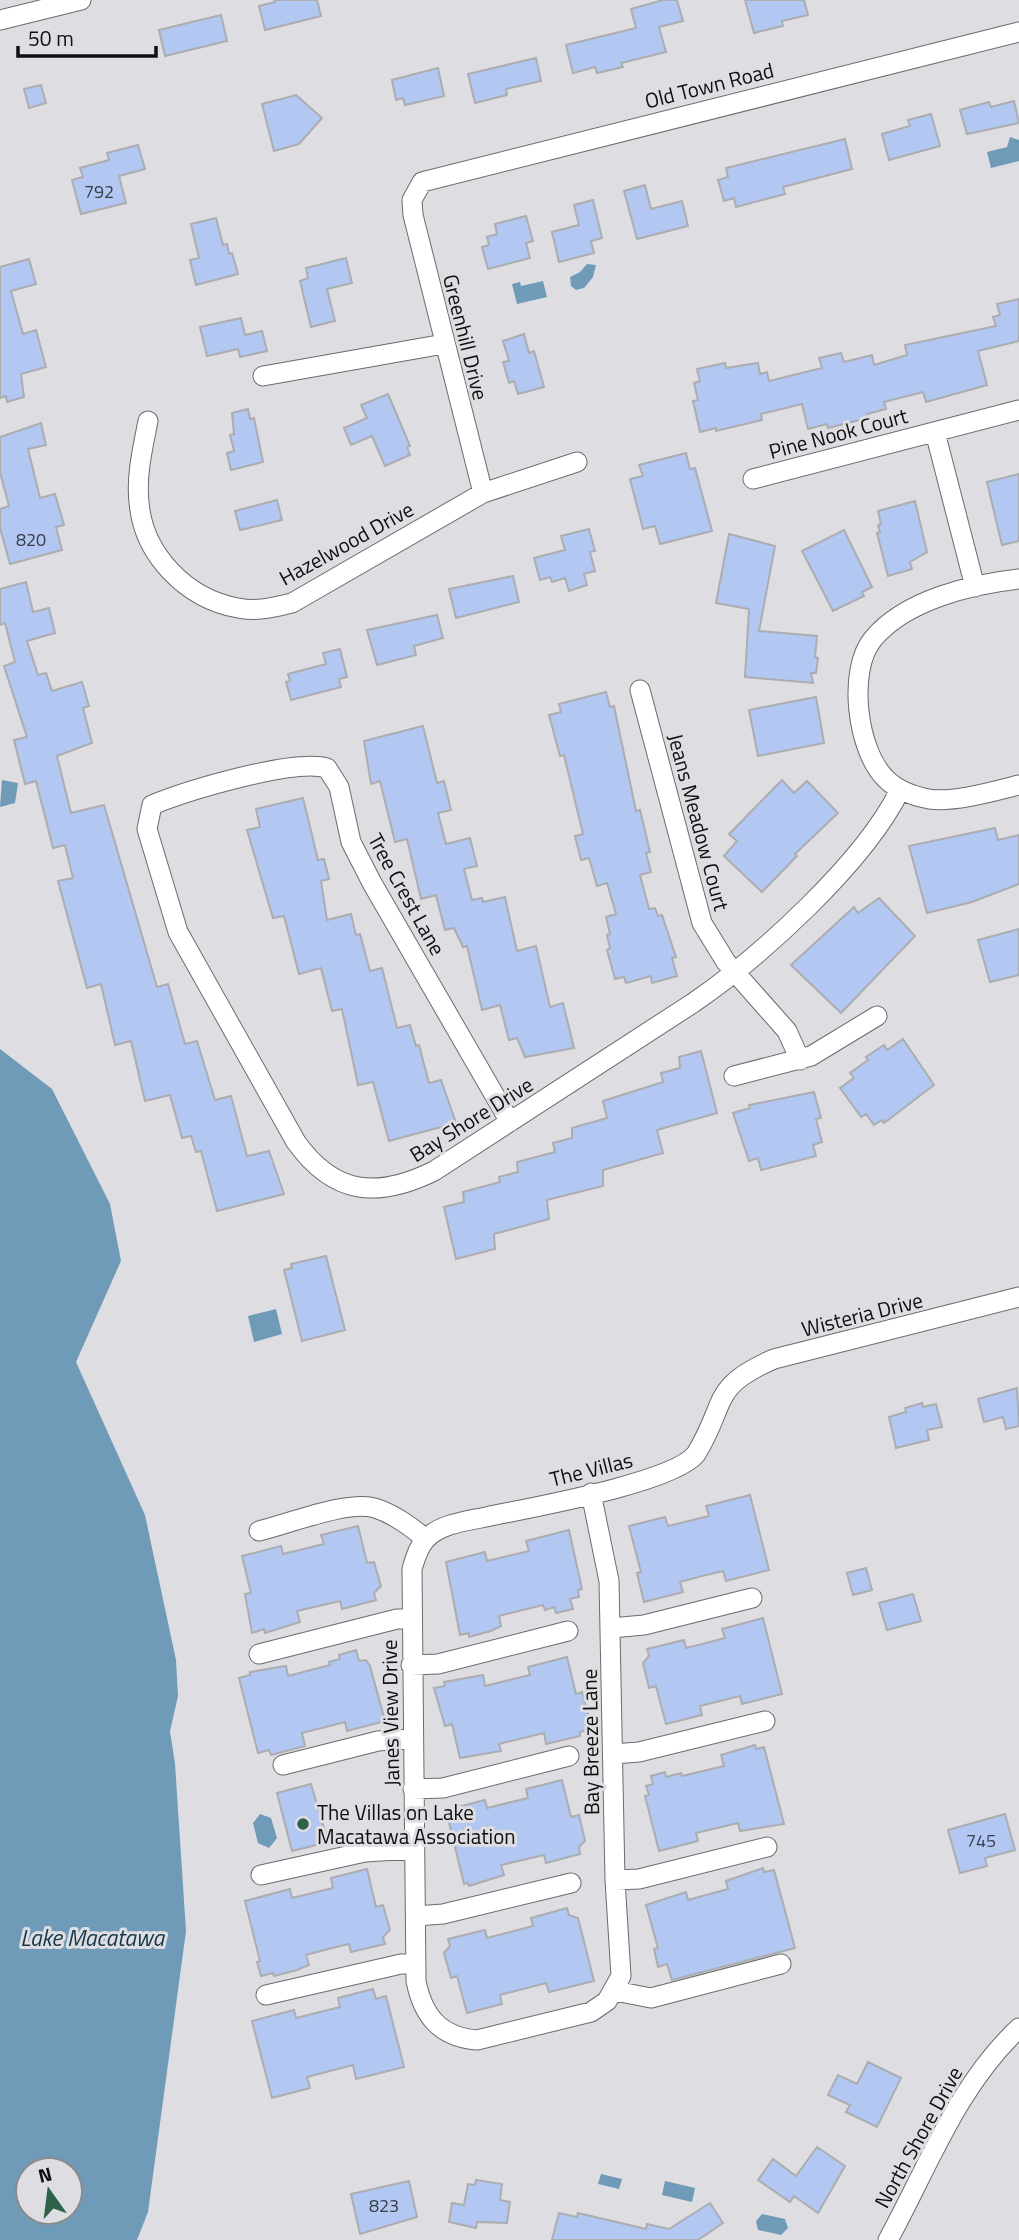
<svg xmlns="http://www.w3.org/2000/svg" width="1019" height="2240" font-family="'Titillium Web',sans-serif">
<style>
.water{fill:#6f9ab8;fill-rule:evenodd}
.building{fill:#b2c7f2;stroke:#acadb0;stroke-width:2}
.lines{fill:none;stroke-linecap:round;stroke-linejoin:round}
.minor-casing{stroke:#6b6a6d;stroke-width:21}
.minor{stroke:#fff;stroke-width:19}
.poi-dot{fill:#2b6248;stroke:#dedde1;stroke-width:2.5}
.labels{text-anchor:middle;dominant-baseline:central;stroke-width:6;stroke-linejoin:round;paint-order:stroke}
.number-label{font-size:18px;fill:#383d48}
.street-label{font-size:21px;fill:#0f0f10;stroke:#dedde1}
.poi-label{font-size:21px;fill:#0f0f10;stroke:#dedde1;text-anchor:start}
.water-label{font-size:23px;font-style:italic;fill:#12374c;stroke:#dedde1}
</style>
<rect width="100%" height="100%" fill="#dedde1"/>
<path class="water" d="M1010,137L1019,140V161L991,168L987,152L1007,147Z
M587,264L596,265L593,277L584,288L576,290L571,286L570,277L580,272Z
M543,281L547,297L517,304L512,284L520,282L521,286Z
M2,780L18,783L15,803L0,807Z
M0,1049L52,1089L110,1204L121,1261L76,1362L145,1515L176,1660L178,1696L170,1731L175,1764L186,1931L148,2212L137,2240H0ZM28,2170H70V2212H28Z
M276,1309L282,1334L254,1342L248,1316Z
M260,1814L271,1818L277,1838L269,1848L258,1843L253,1823Z
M601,2174L622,2179L619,2189L598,2184Z
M665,2181L695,2188L692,2202L662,2195Z
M762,2214L785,2219L788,2228L781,2235L758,2230L756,2221Z"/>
<path class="building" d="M274,0H317L321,16L265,30L259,6L275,2Z
M663,0H677L683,21L659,27L666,52L621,63L623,67L597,73L595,67L573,73L566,45L636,28L631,9Z
M745,0H804L808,15L782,21L783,26L754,33Z
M221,15L227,41L165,56L159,30Z
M536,58L541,81L506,89L507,95L475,103L468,74Z
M438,68L444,96L405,105L403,98L396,100L392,80Z
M41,85L46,103L29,108L24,89Z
M296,95L322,118L299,144L274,151L262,104Z
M1014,101L1019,123L967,134L960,110L989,102L991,107Z
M931,114L940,146L889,160L882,134L910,126L908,120Z
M845,139L852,169L783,187L785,194L736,207L734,198L724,201L718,180L728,177L726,168Z
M138,145L145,169L119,176L126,203L81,214L72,180L83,177L80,168L109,160L107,153Z
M645,185L651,209L682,201L688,226L637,239L624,191Z
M593,200L602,238L591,241L594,253L559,262L552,232L579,225L574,205Z
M526,216L533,241L526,243L530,258L488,269L482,247L489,245L487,237L497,234L495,224Z
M216,218L223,245L227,244L229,254L232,253L238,274L196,285L190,260L199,258L191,224Z
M346,258L352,283L327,289L335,321L311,327L300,281L308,278L306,268Z
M29,259L36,284L11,291L23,334L36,330L46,367L21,374L24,397L7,402L6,396L0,398V267Z
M1019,299V341L978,351L987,385L926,402L923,392L884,402L886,409L867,414L868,418L828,428L827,424L808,429L802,404L761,414L762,420L716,431V428L700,432L693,401L698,400L694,383L700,381L697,369L725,363L726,368L758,363L760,374L767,372L769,381L822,368L819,358L841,353L844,362L872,355L874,365L907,355L905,345L996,326L993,317L1000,315L997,304Z
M241,318L245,335L262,331L267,351L240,357L238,349L207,356L200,327Z
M524,334L529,353L534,351L544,387L518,394L514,381L509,383L503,362L509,361L503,341Z
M388,394L410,446L407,447L410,455L385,466L372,436L351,445L344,428L367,418L361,405Z
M248,409L250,419L254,418L263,462L231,470L227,453L234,451L230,435L234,434L232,413Z
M41,423L46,445L28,449L40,498L55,494L64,525L56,527L62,550L10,564L0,528V509L9,506L0,472V437Z
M686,453L690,469L695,468L712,531L660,544L655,526L643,529L630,479L643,476L639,465Z
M1019,474V541L1002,545L987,482Z
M277,500L282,520L240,530L235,511Z
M915,501L927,552L910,562L912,569L888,576L877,533L880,532L878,525L881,524L878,511Z
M589,529L595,551L590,552L595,571L584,574L587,585L569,591L565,578L552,582L550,577L540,580L534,558L565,550L561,536Z
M844,530L872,587L862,592L864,596L833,611L802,551Z
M729,534L775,546L759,631L817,636L815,657L818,658L816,673H811L813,683L745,677L749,609L716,603Z
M513,576L519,602L456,618L449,589Z
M26,582L33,612L49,608L55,633L27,641L38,675L46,673L52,691L82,682L89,706L83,708L92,743L57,756L71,813L104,805L157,987L168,984L185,1044L197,1041L215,1100L231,1096L247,1156L269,1151L284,1194L217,1211L201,1151L196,1152L191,1136L182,1138L170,1095L145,1101L131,1041L115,1045L101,984L87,988L58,881L73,878L65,845L53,848L36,781L25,784L14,740L27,737L4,666L15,662L5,623L0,625V589Z
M437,615L443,638L414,646L416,655L377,665L367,630Z
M340,649L347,677L339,679L341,687L291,700L286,682L290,681L288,674L326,664L323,653Z
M606,692L610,707L614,706L636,811L640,810L650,852L646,853L651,872L640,875L649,909L655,908L658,916L662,915L676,957L672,958L677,976L652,983L651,976L626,983L624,977L615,979L607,950L610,948L607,935L610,934L606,917L616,914L607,883L597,886L589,858L581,860L575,836L583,834L564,755L560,756L549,715L561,712L559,704Z
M816,697L824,743L758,756L749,710Z
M423,726L437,783L444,781L451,810L438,813L446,844L470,838L477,866L464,869L472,900L482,898L483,902L505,897L517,951L536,946L550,1007L563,1003L574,1048L525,1057L517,1038L509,1040L500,1005L482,1010L467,946L463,947L454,928L445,930L436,895L421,899L407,839L395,842L380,781L371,784L364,741Z
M782,780L794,793L807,781L838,813L795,854L797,856L762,892L724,856L737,841L729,834Z
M303,798L318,860L324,859L329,879L321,881L327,920L351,914L356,935L360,934L370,971L382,968L397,1028L410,1025L416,1046L419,1045L429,1083L441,1080L456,1123L389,1141L373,1082L358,1085L342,1009L332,1011L321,968L299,974L284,916L273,918L247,830L260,827L256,809Z
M995,828L998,840L1019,835V884L972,902L927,913L909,846Z
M879,898L915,936L841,1013L791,965L854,907L858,913Z
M1019,929V975L990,982L978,940Z
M903,1039L934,1085L884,1123L882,1120L874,1125L866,1114L861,1117L840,1088L854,1078L850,1073L868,1060L866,1057L884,1045L887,1050Z
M701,1051L717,1113L657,1130L663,1153L603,1170V1186L547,1200L549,1219L494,1234L495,1249L456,1259L444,1207L464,1202L463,1192L500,1182L499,1177L518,1172L517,1162L555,1152L553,1143L572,1138V1128L607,1118L603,1101L663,1082L661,1073L680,1068L679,1057Z
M814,1092L821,1118L816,1119L822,1142L813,1145L816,1156L761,1170L758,1158L749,1161L733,1113L750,1108L749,1105Z
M326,1256L345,1330L302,1341L284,1270L292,1268L291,1264Z
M1017,1388L1019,1426L1006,1429L1003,1417L984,1422L978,1399Z
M922,1403L923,1407L936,1404L942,1427L927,1430L929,1440L896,1448L889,1417L906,1412L905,1408Z
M750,1495L769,1570L726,1581L723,1571L702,1576L680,1582L683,1592L644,1602L637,1573L641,1572L629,1526L665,1517L668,1526L709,1516L706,1506Z
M358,1526L367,1563L374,1562L381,1586L374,1593L376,1600L342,1609L340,1601L297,1611L300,1622L265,1633L264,1629L252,1633L245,1594L251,1593L242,1556L281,1546L283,1554L324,1544L321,1535Z
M569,1530L582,1589L578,1590L579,1597L570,1599L573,1609L556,1613L554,1607L545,1610L543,1605L499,1616L501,1626L491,1631L469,1637V1633L460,1635L446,1562L485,1552L487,1561L529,1551L526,1541Z
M866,1568L872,1590L853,1595L847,1573Z
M913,1594L921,1621L887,1630L879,1603Z
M763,1618L782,1694L742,1704L740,1696L700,1706L702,1715L666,1724L656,1686L649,1688L643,1663L649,1656L647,1649L684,1640L686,1648L706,1643L725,1638L722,1629Z
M356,1650L359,1661L366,1660L370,1666L385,1721L347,1731L345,1722L302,1733L305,1746L271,1755L269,1750L258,1753L239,1678L250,1675V1672L286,1666L288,1676L330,1665L329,1662L340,1659L339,1655Z
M567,1657L576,1694L582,1692L592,1729L580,1732V1736L546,1744L544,1733L499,1744L501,1751L460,1758L452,1724L445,1726L434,1688L445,1686L444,1682L483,1675L485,1686L530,1675L528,1667Z
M755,1745L756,1749L764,1747L784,1824L740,1831L738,1823L696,1833L698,1841L659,1851L645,1796L649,1795L646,1786L653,1784L651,1776L665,1772L666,1777L681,1773L682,1776L724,1766L721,1755Z
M562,1780L571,1817L579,1815L585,1841L579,1847L580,1854L546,1863L544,1855L501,1865L504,1875L469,1886L468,1883L464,1884L446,1810L485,1800L487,1808L528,1798L526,1789Z
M311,1784L327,1838L324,1839L325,1843L292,1851L277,1793Z
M1005,1814L1015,1850L985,1858L987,1866L960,1873L948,1830Z
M763,1868L764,1872L774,1870L795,1948L672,1980L667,1964L658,1967L654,1949L658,1948L646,1905L686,1892L688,1900L728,1889L726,1881Z
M367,1869L376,1907L383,1905L390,1930L383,1937L385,1944L351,1952L349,1944L328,1949L306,1955L309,1965L297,1970L274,1976L273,1973L261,1976L257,1962L260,1961L245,1901L290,1889L292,1898L333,1888L331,1878Z
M567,1908L569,1915L578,1918L594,1981L549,1992L546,1983L500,1995L502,2004L467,2013L457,1976L451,1978L444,1953L450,1946L448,1939L485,1930L487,1938L533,1926L531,1918Z
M373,1989L376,1999L386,1996L404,2067L356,2079L353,2065L307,2077L310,2088L272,2098L252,2021L294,2010L296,2018L340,2007L338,1998Z
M868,2062L901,2078L877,2127L846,2112L850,2105L828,2095L838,2075L857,2084Z
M817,2147L845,2166L818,2213L794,2196L790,2202L758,2180L773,2159L796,2176Z
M476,2180L502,2184L500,2200L510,2202L507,2223L477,2222L476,2228L449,2222L452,2203L464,2205L468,2184L475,2185Z
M409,2181L417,2217L360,2234L351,2194Z
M710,2203L723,2223L698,2240H552L559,2213L577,2217L578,2213L646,2229L647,2224L669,2229Z"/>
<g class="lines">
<defs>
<path id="minor" d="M0,20L81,0
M263,376L444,344
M148,421C143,447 136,475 139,502C143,555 187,599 238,608C257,612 274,607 292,603L483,493L577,462
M935,432L975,587
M753,479L1019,410
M483,493L413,215L412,200L422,182L1019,32
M1019,579C972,584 905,600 873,639C847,670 857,751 886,779C898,791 913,796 929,799C953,803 995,791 1019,785
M640,690L702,923L726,962L787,1031L800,1060
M734,1076L811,1056L877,1016
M510,1122L372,883L351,842L339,787L327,768C294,758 186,791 152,805L147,829L178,932L296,1142C334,1195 377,1199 434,1171L693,1003C760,957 864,863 900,790
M591,1493L609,1581L615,1880L621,1976L607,2001L591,2012L477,2040C440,2037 423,2016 416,1981L412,1569C415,1559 418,1548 425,1540C439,1524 466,1521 486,1517C528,1508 673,1483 696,1454C728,1402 709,1387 774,1359L1019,1297
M259,1531C288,1524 348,1500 375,1508C394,1514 411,1527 426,1539
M611,1628L644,1625L752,1598
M259,1654L397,1619H412
M411,1665L438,1664L568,1631
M613,1754L639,1752L765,1721
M283,1765L378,1741L412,1738
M413,1789L443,1788L569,1756
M261,1875L365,1852L414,1849
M615,1880L639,1879L767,1847
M416,1916L443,1914L571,1883
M615,1991L651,1998L781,1964
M266,1995L401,1964H416
M888,2240C928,2167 957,2086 1019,2028"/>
</defs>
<use href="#minor" class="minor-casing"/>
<use href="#minor" class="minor"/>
</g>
<circle class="poi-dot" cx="303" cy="1824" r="7"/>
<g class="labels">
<g class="number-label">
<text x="99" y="191">792</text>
<text x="31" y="539">820</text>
<text x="981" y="1840">745</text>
<text x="384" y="2205">823</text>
</g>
<g class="street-label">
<text transform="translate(709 85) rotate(-14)">Old Town Road</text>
<text transform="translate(466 337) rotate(76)">Greenhill Drive</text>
<text transform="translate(838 433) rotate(-15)">Pine Nook Court</text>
<text transform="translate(346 543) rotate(-29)">Hazelwood Drive</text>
<text transform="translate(699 822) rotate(75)">Jeans Meadow Court</text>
<text transform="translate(407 894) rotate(61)">Tree Crest Lane</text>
<text transform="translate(471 1119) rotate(-32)">Bay Shore Drive</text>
<text transform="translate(862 1314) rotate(-14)">Wisteria Drive</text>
<text transform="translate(591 1469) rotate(-14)">The Villas</text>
<text transform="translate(390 1713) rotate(-91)">Janes View Drive</text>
<text transform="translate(590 1742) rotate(-91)">Bay Breeze Lane</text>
<text transform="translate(918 2137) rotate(-61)">North Shore Drive</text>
</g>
<g class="poi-label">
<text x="317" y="1812">The Villas on Lake<tspan x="317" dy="24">Macatawa Association</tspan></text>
</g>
<g class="water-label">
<text x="92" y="1937">Lake Macatawa</text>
</g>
</g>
<g transform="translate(49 2191) rotate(346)"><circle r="33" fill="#dedde1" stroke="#8b8b8d" stroke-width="2"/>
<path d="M0-5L12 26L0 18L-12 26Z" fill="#2b6248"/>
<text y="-10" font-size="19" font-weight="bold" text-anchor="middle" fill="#0f0f10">N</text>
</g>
<path d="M18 46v10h138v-10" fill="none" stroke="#0f0f10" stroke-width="3.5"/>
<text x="28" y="46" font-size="21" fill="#0f0f10" stroke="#dedde1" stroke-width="5" paint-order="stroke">50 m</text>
</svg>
